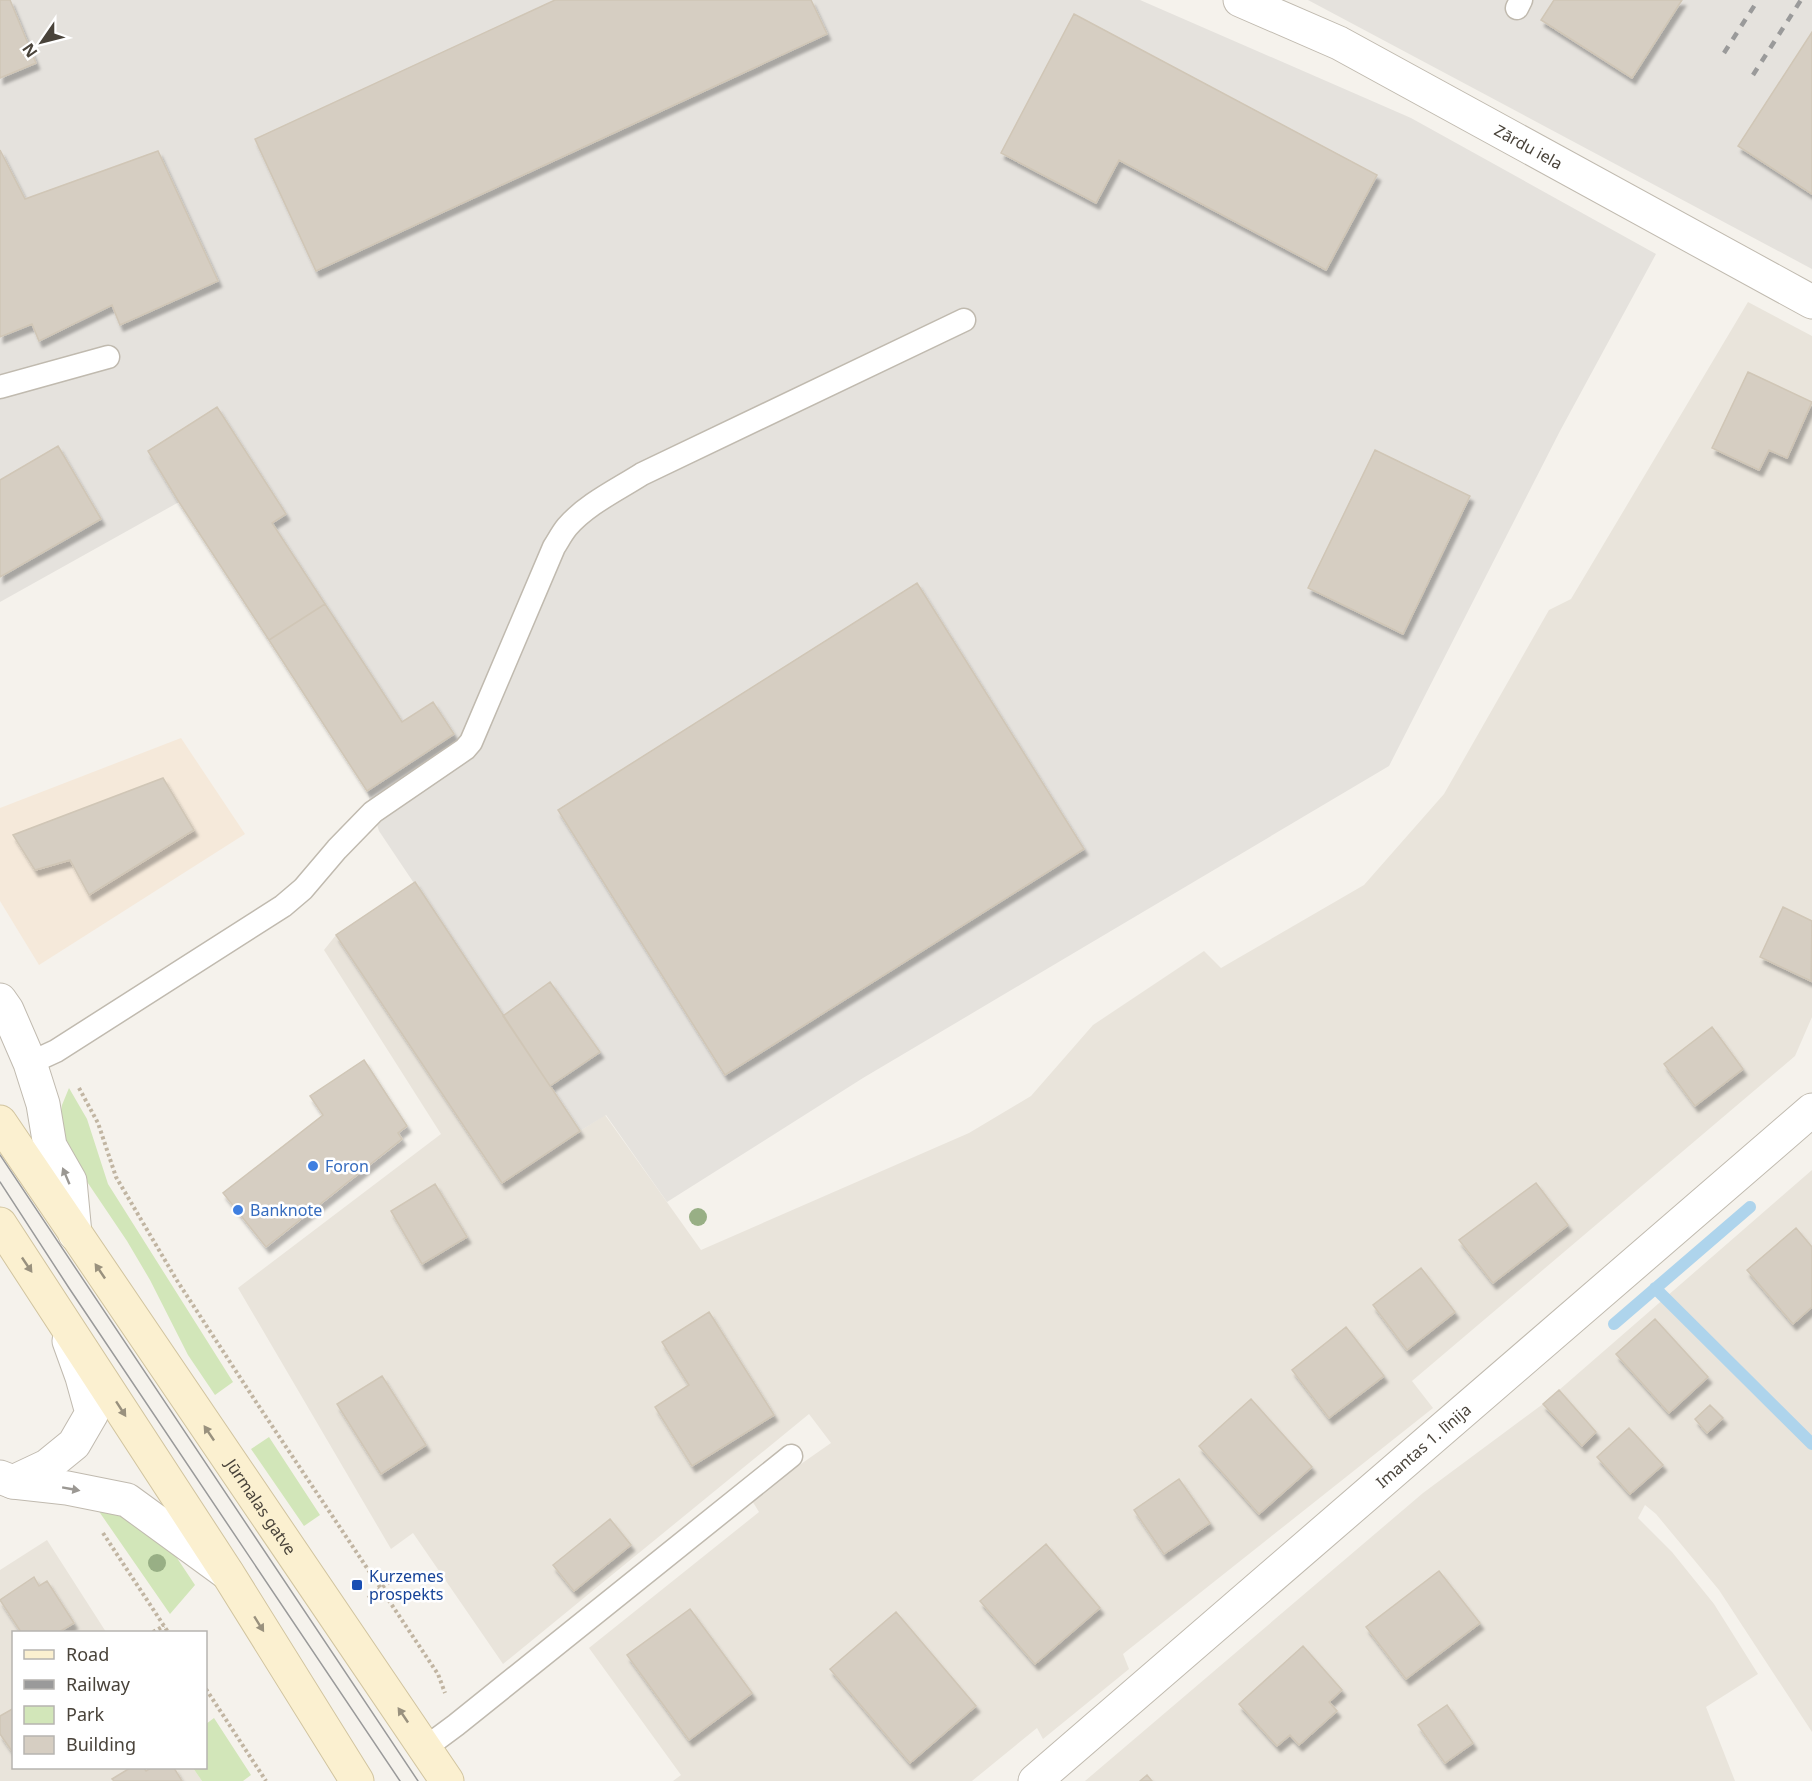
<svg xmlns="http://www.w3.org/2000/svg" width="1812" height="1781" font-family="'Noto Sans',sans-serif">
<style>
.residential{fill:#e9e4db}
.commercial{fill:#f5e9da}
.industrial{fill:#e5e2dd}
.green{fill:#d2e6b9}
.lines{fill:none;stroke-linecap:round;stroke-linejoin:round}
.stream{stroke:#aed4ec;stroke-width:12}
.building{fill:#d6cec2;stroke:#d0c6b6;stroke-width:1.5;filter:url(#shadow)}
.service-casing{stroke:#c0baaf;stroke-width:25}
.minor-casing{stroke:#c0baaf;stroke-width:35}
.secondary-casing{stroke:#d1c49f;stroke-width:35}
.path{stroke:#c1b5a2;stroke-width:4;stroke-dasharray:3 3;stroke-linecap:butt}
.service{stroke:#fff;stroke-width:22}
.minor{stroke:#fff;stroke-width:33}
.secondary{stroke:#fbf0d0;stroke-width:33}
.tram{stroke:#9a9a9a;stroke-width:1.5}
.rail{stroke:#9a9a9a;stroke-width:4.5;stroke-dasharray:8 8;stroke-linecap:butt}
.tree{fill:#98af85}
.oneway{fill:#9b9893}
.oneway2{fill:#99917e}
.shop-dot{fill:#3f7fe0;stroke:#fff;stroke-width:2}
.transit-dot{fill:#1a4fb4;stroke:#fff;stroke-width:2}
.labels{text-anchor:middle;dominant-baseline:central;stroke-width:5;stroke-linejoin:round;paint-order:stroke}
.street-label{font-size:16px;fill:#49433a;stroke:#fff}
.shop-label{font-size:16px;fill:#366cbe;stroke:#fff;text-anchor:start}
.transit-label{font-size:16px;fill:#164399;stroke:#fff;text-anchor:start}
</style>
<defs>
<filter id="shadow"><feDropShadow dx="3.5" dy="6" stdDeviation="1.5" flood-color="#0004"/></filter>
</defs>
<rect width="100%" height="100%" fill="#f5f2ec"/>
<path class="residential" d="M1748,302L1812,336V1017L1795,1056L1412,1381L1433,1408L1123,1654L1129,1669L1043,1739L1037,1728L972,1781H673L681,1775L589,1648L759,1512L751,1499L831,1443L809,1414L503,1664L413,1533L391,1549L238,1288L441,1134L324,950L336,935L415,882L580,1131L605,1115L701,1250L969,1133L1031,1096L1093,1025L1204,951L1221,968L1364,885L1444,794L1549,610L1571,599Z
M1812,1170V1732L1719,1590L1656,1514L1645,1505L1638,1518L1672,1552L1714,1604L1758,1674L1706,1707L1735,1781H1085L1423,1493L1543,1404Z
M47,1540L106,1632H14V1768H193L202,1781H0V1570Z"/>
<path class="commercial" d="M181,738L245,834L39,965L0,901V808Z"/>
<path class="industrial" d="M0,0H1140L1411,118L1656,254L1560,431L1389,766L863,1078L667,1202L606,1115L580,1131L550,1086L599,1052L550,982L503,1016L379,831L367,791L179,502L0,602Z
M1308,0H1812V269Z"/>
<path class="green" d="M69,1088L87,1119L108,1184L233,1382L215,1395L188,1355L150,1280L127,1241L65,1149L59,1124L62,1105Z
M269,1437L320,1515L304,1526L251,1449Z
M98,1510L120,1514L175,1555L195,1585L170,1614Z
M214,1718L251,1775L243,1781H202L193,1768H206V1724Z"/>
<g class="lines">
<path class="stream" d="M1655,1288L1812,1444
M1614,1324L1750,1207"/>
</g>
<path class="building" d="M0,0H10L36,63L0,78Z
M555,0H811L827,34L316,271L255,139Z
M1554,0H1682L1632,78L1541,20Z
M1074,14L1377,175L1326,270L1119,160L1096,203L1001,153Z
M1812,32V194L1738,146Z
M0,150L25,199L158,151L218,281L120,325L112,305L39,341L32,324L0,337Z
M1748,372L1812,402L1787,458L1769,450L1759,470L1712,448Z
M217,407L286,514L272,523L325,604L269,640L179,502L148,451Z
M58,446L101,519L0,577V480Z
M1375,450L1470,496L1403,634L1308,588Z
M917,583L1084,849L725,1075L558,810Z
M325,604L402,722L433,702L454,734L367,791L269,640Z
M163,778L194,830L89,895L70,860L35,870L13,835Z
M415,882L580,1131L502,1183L336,935Z
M1783,907L1812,921L1811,981L1760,957Z
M550,982L600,1052L550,1086L503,1016Z
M1712,1027L1743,1069L1695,1106L1664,1064Z
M364,1060L407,1126L398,1133L402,1139L266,1247L223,1193L323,1115L310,1096Z
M1536,1183L1568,1225L1493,1283L1459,1240Z
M435,1184L467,1237L422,1264L391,1211Z
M1796,1228L1812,1247V1307L1793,1324L1747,1270Z
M1421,1268L1455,1312L1407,1350L1373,1305Z
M709,1312L774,1415L692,1466L655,1407L689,1385L662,1342Z
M1655,1319L1708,1377L1669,1413L1616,1354Z
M1346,1327L1384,1376L1329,1418L1292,1370Z
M382,1376L426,1445L381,1474L337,1404Z
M1559,1390L1596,1432L1582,1446L1543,1404Z
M1251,1399L1312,1467L1259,1514L1199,1446Z
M1710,1405L1723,1418L1707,1433L1695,1419Z
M1629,1428L1663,1465L1630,1494L1597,1457Z
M1179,1479L1210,1523L1164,1554L1134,1510Z
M610,1519L631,1545L574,1591L553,1565Z
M1046,1544L1100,1608L1035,1664L980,1601Z
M1439,1571L1480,1623L1406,1679L1366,1627Z
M34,1577L39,1586L47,1581L74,1623L59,1632H21L0,1600Z
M690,1609L752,1693L689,1740L627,1655Z
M896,1612L976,1706L910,1763L830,1669Z
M1303,1646L1342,1690L1329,1702L1337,1711L1299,1745L1290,1735L1277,1746L1239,1704Z
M1447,1705L1473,1743L1445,1763L1418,1725Z
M14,1708V1754L0,1734V1716Z
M130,1768H144L146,1771L151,1768H174L182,1781H114L112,1779Z
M1147,1775L1152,1781H1140Z"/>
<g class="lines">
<defs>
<path id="service" d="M1517,8L1521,0
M0,387L108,357
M30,1063L56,1051L283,906L303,889L337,849L373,812L465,749L471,742L554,547C558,541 562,533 567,527C587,504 617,490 642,474L964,320
M425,1748L456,1725L791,1456"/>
<g id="minor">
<path id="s1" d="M1240,0L1339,43L1812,302"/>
<path d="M0,1000L7,1010L30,1063L43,1104L50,1146L70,1181L75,1234"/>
<path d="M0,1477L13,1482L67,1488L127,1500L227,1573"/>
<path d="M13,1482L47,1466L74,1444L92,1413L82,1377L69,1341"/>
<path id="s2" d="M1035,1781L1812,1110"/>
</g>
<g id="secondary">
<path id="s3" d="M0,1122L447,1781"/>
<path d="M0,1224L228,1574L357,1781"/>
</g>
</defs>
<use href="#service" class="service-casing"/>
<use href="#minor" class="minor-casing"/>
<use href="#secondary" class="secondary-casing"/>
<path class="path" d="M79,1088L98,1123L116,1177L176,1279L258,1405L438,1674L445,1693
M103,1533L168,1632
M368,1598L392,1580
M153,1632L164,1626
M206,1689L266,1781"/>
<use href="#service" class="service"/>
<use href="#minor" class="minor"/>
<use href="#secondary" class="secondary"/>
<path class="tram" d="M0,1155L418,1781
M0,1182L69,1288L400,1781"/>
<path class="rail" d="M1724,53L1758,0
M1753,75L1801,0"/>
</g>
<g class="tree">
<circle cx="698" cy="1217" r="9"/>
<circle cx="157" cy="1563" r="9"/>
</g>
<defs><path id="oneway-solid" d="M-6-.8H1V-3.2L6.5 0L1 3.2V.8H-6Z" transform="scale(1.5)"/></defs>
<g class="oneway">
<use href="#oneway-solid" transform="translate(66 1176) rotate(-113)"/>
<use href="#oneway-solid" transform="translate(71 1489) rotate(10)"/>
</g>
<g class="oneway2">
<use href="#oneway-solid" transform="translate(27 1265) rotate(56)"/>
<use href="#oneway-solid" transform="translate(100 1271) rotate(-124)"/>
<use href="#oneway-solid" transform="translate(121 1409) rotate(57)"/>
<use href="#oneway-solid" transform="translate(209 1433) rotate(-124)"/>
<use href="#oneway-solid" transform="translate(259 1624) rotate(58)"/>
<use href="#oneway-solid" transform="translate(403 1715) rotate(-124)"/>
</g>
<g class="shop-dot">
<circle cx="313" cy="1166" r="6"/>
<circle cx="238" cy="1210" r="6"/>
</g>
<rect class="transit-dot" x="351" y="1579" width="12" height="12" rx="3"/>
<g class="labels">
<g class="street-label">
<text stroke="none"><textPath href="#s1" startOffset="324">Zārdu iela</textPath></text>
<text stroke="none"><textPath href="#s2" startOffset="513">Imantas 1. līnija</textPath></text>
<text stroke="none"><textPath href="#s3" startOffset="465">Jūrmalas gatve</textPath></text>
</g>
<g class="shop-label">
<text x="325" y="1166">Foron</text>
<text x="250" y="1210">Banknote</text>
</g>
<g class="transit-label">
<text x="369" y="1576">Kurzemes<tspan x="369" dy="18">prospekts</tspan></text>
</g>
</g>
<rect x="12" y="1631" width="195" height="138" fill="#ffffff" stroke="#b6b4b0" stroke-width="1.5"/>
<rect x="24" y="1650" width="30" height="9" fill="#fbf0d0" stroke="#b6b4b0" stroke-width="1.5"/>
<text x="66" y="1661" font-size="18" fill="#49433a">Road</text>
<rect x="24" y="1680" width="30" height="9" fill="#9a9a9a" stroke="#b6b4b0" stroke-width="1.5"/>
<text x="66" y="1691" font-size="18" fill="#49433a">Railway</text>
<rect x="24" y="1706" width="30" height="18" fill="#d2e6b9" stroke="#b6b4b0" stroke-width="1.5"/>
<text x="66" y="1721" font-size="18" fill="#49433a">Park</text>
<rect x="24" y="1736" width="30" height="18" fill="#d6cec2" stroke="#b6b4b0" stroke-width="1.5"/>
<text x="66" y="1751" font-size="18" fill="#49433a">Building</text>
<g transform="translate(42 42) rotate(235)" stroke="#ffffff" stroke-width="4.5" paint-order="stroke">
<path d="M0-4.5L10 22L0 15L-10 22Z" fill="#49433a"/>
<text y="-9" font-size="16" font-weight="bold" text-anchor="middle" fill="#49433a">N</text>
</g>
</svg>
